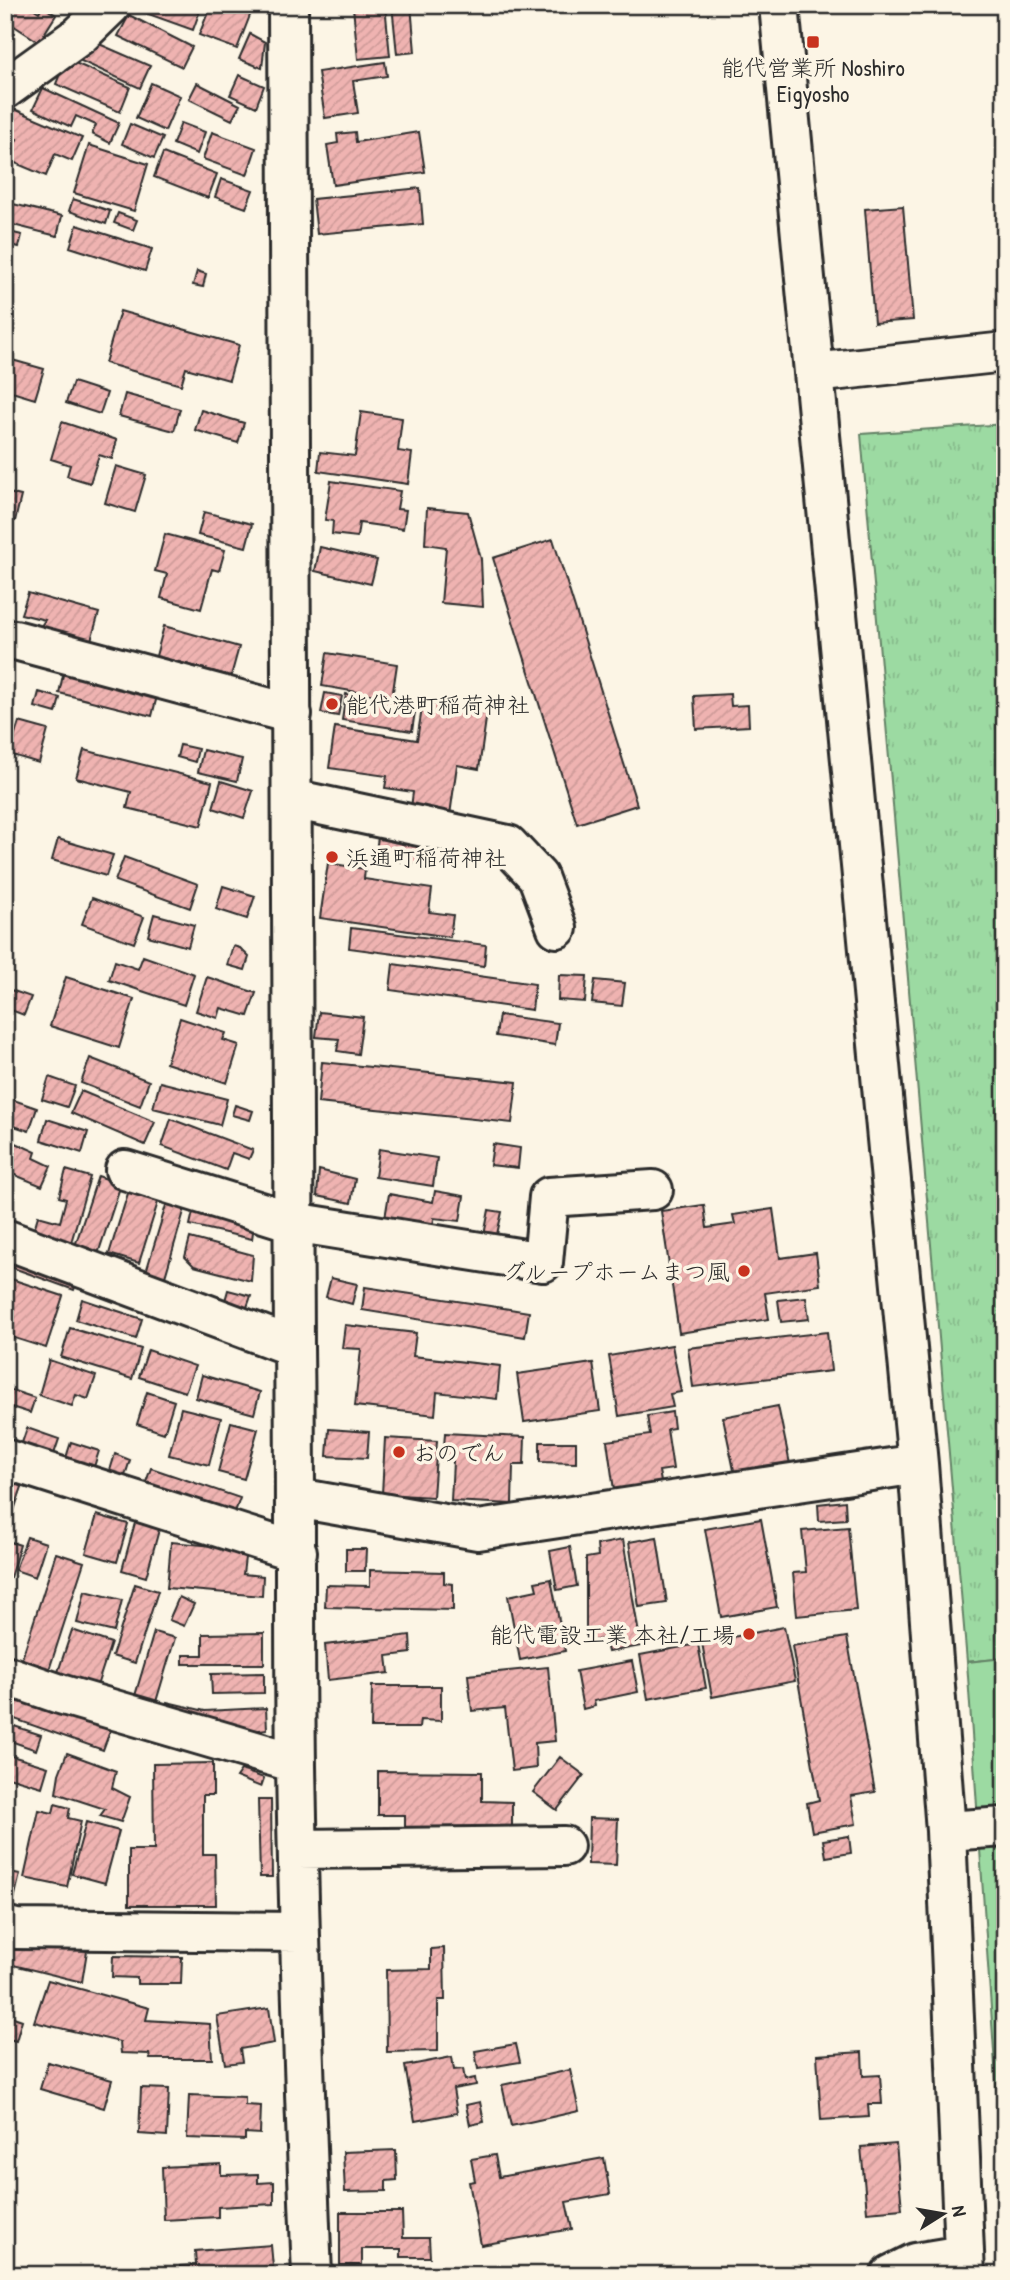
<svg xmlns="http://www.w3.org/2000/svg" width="1010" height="2280" font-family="'Patrick Hand','Klee One',sans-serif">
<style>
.grass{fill:url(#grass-tufts);stroke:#648266;stroke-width:2}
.green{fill:#9cdaa2;stroke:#648266;stroke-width:2}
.building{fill:url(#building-hatch);stroke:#2b2b2b;stroke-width:2}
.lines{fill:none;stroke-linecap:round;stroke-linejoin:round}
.minor-casing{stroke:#2b2b2b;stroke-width:44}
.minor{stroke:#fcf5e5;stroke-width:38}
.poi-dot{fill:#c8321e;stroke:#fcf5e5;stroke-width:2.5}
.labels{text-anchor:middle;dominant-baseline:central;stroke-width:7;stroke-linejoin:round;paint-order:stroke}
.poi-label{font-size:23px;fill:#2b2b2b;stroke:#fcf5e5;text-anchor:start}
</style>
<defs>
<pattern id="grass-tufts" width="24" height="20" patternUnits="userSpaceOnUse" patternTransform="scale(1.75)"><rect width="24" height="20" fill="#9cdaa2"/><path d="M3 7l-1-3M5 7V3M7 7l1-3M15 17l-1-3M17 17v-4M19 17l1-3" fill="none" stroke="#87bb8c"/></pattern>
<pattern id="building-hatch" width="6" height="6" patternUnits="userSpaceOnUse" patternTransform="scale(1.75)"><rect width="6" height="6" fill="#efb3b1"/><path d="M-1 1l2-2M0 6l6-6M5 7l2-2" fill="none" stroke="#cd9a98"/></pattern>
</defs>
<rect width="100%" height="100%" fill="#fcf5e5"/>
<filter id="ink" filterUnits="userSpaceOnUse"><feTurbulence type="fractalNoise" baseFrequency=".0143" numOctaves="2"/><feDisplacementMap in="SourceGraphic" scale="14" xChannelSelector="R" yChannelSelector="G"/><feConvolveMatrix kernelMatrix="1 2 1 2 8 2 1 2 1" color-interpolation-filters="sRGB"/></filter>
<g filter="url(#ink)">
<path class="grass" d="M1005,424V1658L967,1662L861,434Z"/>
<path class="green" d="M1005,1658V2210L967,1662Z"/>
<path class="building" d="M5,5H28L39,12L42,6L56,15L39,42L5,20Z
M143,5H202L193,30L140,11Z
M211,5H254L237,49L199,35Z
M385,5L390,56L358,59L353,7Z
M392,5H411L415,52L397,54Z
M129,15L192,47L182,67L118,36Z
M250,34L265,42L262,68L239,59Z
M90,40L150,66L140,88L81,61Z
M66,59L130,87L120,112L56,84Z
M385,62L387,76L353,81L358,113L325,118L318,72Z
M239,75L264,86L256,107L230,95Z
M151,83L180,96L165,131L136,118Z
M197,83L240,105L232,120L189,99Z
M43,88L119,123L110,143L92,134L96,125L76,116L71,127L33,109Z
M14,109L82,138L72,161L55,154L46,176L8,160L17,139L5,134Z
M181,123L205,132L197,154L173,144Z
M130,124L163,138L154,158L122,144Z
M212,132L256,148L247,175L203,159Z
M355,132L356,142L419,132L425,172L333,185L327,145L338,143L337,134Z
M89,145L148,164L134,211L74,193Z
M163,153L217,174L208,198L154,177Z
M221,179L253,190L246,208L215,197Z
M420,188L423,224L317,234L313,199Z
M73,199L110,211L106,224L69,211Z
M5,202L62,216L57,236L5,223Z
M903,206L913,320L874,323L865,209Z
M118,213L137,220L133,230L114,223Z
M77,225L152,249L145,271L70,247Z
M5,231L22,235L19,247L5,244Z
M197,271L206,274L203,287L193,285Z
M120,311L239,345L229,380L186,368L181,385L105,363Z
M5,358L44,369L35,399L5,390Z
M73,382L107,393L100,414L66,403Z
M125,394L180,409L174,431L119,416Z
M201,410L244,423L238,443L195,430Z
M361,412L402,418L398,451L412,453L408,484L318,471L320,452L355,456Z
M62,422L117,440L112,459L99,455L90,483L67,476L70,465L51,459Z
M116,466L146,475L135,512L105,503Z
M331,481L400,491L397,509L406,510L403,529L359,523L357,537L332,534L333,521L325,520Z
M5,492L21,496L15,521L5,518Z
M427,508L468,512L481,559L483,607L441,603L446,547L425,544Z
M204,512L252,524L246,547L198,535Z
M165,534L225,550L219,571L212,569L201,609L161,598L167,574L155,571Z
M553,539L637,805L577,824L493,558Z
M320,547L377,560L371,584L315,571Z
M28,593L99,613L91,640L41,626L45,620L21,614Z
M164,626L239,647L231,676L156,656Z
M327,653L397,664L392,698L322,686Z
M67,657L159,688L152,716L59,693Z
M39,692L60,698L56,713L35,707Z
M325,693L342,696L338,716L321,713Z
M346,694L416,705L412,731L342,720Z
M730,694L731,706L748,705L749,726L696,729L694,696Z
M423,702L487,712L479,769L457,765L449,822L410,816L413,792L385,788L387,776L329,768L335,727L417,740Z
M19,722L48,730L39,763L9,754Z
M180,745L198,749L195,762L177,757Z
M84,750L212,782L201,826L127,808L131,792L76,778Z
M203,750L242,759L237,781L198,772Z
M221,781L253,791L244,818L213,808Z
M379,831L436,840L432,867L375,857Z
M58,839L113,855L106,876L52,860Z
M124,857L198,884L190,908L115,881Z
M328,863L365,869L364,879L432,889L429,912L453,915L450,937L320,918Z
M223,886L255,896L247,919L216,909Z
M92,898L144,917L134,943L82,924Z
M154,914L194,925L188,947L148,936Z
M351,928L486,945L484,966L349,948Z
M233,946L240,948L249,957L245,970L227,965Z
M143,956L194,974L184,1005L109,980L115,961L138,969Z
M393,964L535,984L532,1010L390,990Z
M559,975L587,976L585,1002L558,1000Z
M66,977L134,999L119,1048L50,1026Z
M207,977L256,993L248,1016L221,1008L218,1018L196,1011Z
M595,980L625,983L622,1006L592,1003Z
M5,988L31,997L24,1015L11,1010L5,1025Z
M319,1012L363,1017L358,1054L337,1051L339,1039L316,1037Z
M499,1015L558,1023L555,1045L496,1036Z
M180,1018L226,1033L223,1040L239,1045L227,1083L166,1063Z
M90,1058L149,1081L140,1106L81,1083Z
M322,1062L517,1082L512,1123L318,1103Z
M49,1077L75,1086L67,1107L42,1099Z
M160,1082L227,1099L220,1125L153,1108Z
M81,1091L155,1122L145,1145L71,1113Z
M5,1097L37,1108L29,1131L5,1123Z
M235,1105L253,1111L250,1120L232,1115Z
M47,1119L88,1132L82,1153L41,1140Z
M171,1119L253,1150L249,1159L232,1153L226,1170L162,1146Z
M5,1138L36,1152L34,1158L51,1166L42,1186L5,1171Z
M493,1144L520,1148L518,1168L490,1165Z
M379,1149L437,1158L433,1186L375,1177Z
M66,1170L90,1177L70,1246L32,1236L38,1216L60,1222L66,1199L59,1197Z
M319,1170L355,1179L351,1203L317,1196Z
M98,1176L121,1184L98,1254L75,1246Z
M129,1190L159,1199L139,1263L109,1254Z
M435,1191L464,1196L460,1221L434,1218L433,1226L385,1218L389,1194L433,1202Z
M167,1202L185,1208L165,1277L146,1272Z
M704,1205L707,1228L735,1224L733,1215L773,1209L780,1258L816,1253L820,1285L765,1293L769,1319L679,1333L661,1211Z
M489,1210L502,1212L495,1243L483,1240Z
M193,1212L254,1225L252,1239L190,1225Z
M190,1238L253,1255L251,1281L194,1266L185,1257Z
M5,1256L78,1278L74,1290L5,1265Z
M5,1277L63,1296L46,1348L5,1335Z
M331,1278L357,1284L352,1304L326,1297Z
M365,1287L529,1312L525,1337L362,1310Z
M228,1290L251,1296L246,1310L224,1304Z
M806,1297L809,1319L781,1322L778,1300Z
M82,1299L142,1319L136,1339L76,1320Z
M345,1325L416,1333L413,1356L500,1366L497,1399L437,1392L435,1415L355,1406L361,1349L342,1348Z
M70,1328L141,1349L132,1379L61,1357Z
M827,1332L831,1371L693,1387L688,1348Z
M672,1345L681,1392L670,1394L673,1407L619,1416L609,1356Z
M148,1350L195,1366L185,1392L139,1377Z
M49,1360L96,1376L88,1399L76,1395L72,1406L39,1395Z
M593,1363L600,1411L524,1422L517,1374Z
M202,1375L260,1392L254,1414L196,1398Z
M5,1388L35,1398L30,1413L5,1405Z
M147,1392L174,1401L164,1433L137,1424Z
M778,1406L790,1464L735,1475L723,1417Z
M181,1408L221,1418L209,1465L169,1455Z
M672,1412L674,1428L667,1429L673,1469L659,1471L661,1482L614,1490L607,1441L650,1435L647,1416Z
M231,1422L258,1429L244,1479L218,1472Z
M27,1428L59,1439L52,1460L20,1449Z
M329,1429L369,1432L367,1458L327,1456Z
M445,1433L525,1437L524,1465H513L512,1504L451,1501L453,1461H443Z
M385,1438L437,1441L433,1497L382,1494Z
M71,1442L99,1451L92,1473L64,1464Z
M540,1442H576V1463L540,1462Z
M115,1454L130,1460L123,1482L108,1477Z
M151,1468L240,1498L234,1515L145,1485Z
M5,1471L25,1478L11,1519L5,1517Z
M845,1501L846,1519L819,1521L818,1504Z
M138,1512L162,1519L146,1577L122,1570Z
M97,1515L128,1524L117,1562L86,1553Z
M761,1519L777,1607L721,1617L705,1529Z
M848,1527L856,1610L797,1616L793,1573L806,1572L802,1531Z
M27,1537L46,1543L35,1577L15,1570Z
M657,1537L667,1603L639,1607L629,1542Z
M5,1540L20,1545L5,1594Z
M623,1540L641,1646L608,1652L605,1639L586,1642V1558L598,1556L597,1545Z
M171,1542L246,1549L243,1574L263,1576L262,1596L167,1588Z
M570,1547L577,1586L557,1590L550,1551Z
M346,1549H366L365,1571H346Z
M56,1553L84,1562L49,1670L21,1661Z
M370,1570L444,1572V1583L453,1584V1610L325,1607L326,1585L370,1586Z
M551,1579L565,1651L520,1660L508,1596L537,1590L535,1582Z
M135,1584L158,1591L135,1663L112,1656Z
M85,1591L122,1600L114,1632L77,1623Z
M179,1597L194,1604L184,1626L169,1620Z
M784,1627L795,1681L712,1697L702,1643Z
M72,1630L111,1643L96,1689L57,1675Z
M154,1632L175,1638L155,1705L134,1699Z
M264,1633V1664H183V1655H203V1634Z
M410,1635L411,1653L387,1656L389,1673L328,1680L325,1645Z
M847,1637L875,1792L851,1796L856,1824L812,1832L807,1803L819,1800L792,1646Z
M698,1644L706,1688L648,1699L640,1655Z
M632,1661L638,1692L594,1701L595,1706L583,1709L576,1671Z
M548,1667L555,1741L535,1743L536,1768L512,1771L505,1708L472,1711L468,1675Z
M264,1673V1693L212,1694L211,1674Z
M372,1686H441V1721L420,1720L419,1728H371Z
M13,1694L111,1728L103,1750L6,1716Z
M167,1702L205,1711L266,1708L267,1729L229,1734L164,1714Z
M5,1723L41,1735L36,1750L5,1739Z
M67,1753L116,1771L112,1788L130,1797L121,1822L100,1816L105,1809L56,1793L59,1774Z
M5,1754L48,1767L42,1787L5,1776Z
M560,1757L584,1775L557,1810L533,1792Z
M213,1763V1795H203V1854H215L216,1905H129V1850H154L153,1764Z
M241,1770L264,1778L261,1787L236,1777Z
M378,1771L482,1772V1801L512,1802V1835L405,1834V1815H378Z
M258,1800H271L272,1877H260Z
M55,1804L70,1808L68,1818L81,1821L67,1887L24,1878L39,1810L53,1813Z
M589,1818L618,1819L616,1865L588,1864Z
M86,1822L119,1831L105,1883L72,1874Z
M849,1836L851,1853L826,1857L823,1840Z
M5,1871L20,1874L13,1904L5,1903Z
M5,1942L87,1951L82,1982L5,1963Z
M444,1948L445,2000H438V2051L387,2052L386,1970L431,1969V1949Z
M113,1956L182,1957L181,1984H137V1978L112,1977Z
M48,1980L149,2008L146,2020L210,2024L212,2059H150L149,2054L121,2053L120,2042L34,2022Z
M269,2008L274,2043L240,2049L242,2062L225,2064L217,2016Z
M5,2014L22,2020L16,2041L5,2038Z
M516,2044L520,2062L478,2069L475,2051Z
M862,2052L863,2076L880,2075L882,2104H868L869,2117L821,2120L817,2055Z
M452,2057L454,2070L463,2069L465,2080L475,2078L476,2085L453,2089L457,2113L415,2121L405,2066Z
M48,2062L112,2080L104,2108L40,2089Z
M570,2070L579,2111L511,2126L502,2085Z
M141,2088L169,2089L167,2136L139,2134Z
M189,2095L245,2097V2105L261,2106L260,2134L245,2133V2140L187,2138Z
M480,2102L484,2122L470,2125L466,2105Z
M896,2144L902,2209L867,2212L861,2147Z
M396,2150L397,2180L386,2181V2191L345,2192L343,2152Z
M495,2155L499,2177L604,2158L610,2194L566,2202L572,2229L481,2245L469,2182L475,2181L471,2159Z
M221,2164V2175L258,2174V2183L274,2182V2204L218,2207V2217L164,2220L162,2167Z
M340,2212H402L403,2238H429L430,2257H401V2249H362V2265H340Z
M271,2245L273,2267L248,2269L249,2275H180V2266L196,2265L195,2251Z"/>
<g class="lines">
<defs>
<path id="minor" d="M288,5L294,1347C296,1486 294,1626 296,1766C299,1936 305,2105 312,2275
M779,5L918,1464L946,1831L965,2275
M5,89L80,35L111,5
M814,373L1005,352
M15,640L292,714
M292,799L508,845L538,877L557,928
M125,1170L293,1222L543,1262L549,1197L653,1190
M5,1239L294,1347
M5,1459L297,1552
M297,1498L478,1530L918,1464
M5,1675L60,1694L296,1763
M946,1831L1005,1827
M298,1849L564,1846
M5,1926L16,1929L299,1932
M891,2275L915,2263L963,2255"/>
</defs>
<use href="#minor" class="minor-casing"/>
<use href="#minor" class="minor"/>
</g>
</g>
<g class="poi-dot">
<rect x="806" y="35" width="14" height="14" rx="3.5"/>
<circle cx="332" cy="704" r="7"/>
<circle cx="332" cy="857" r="7"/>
<circle cx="744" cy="1271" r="7"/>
<circle cx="399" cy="1452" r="7"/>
<circle cx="749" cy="1634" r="7"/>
</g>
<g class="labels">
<g class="poi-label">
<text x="813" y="67" text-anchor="middle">能代営業所 Noshiro<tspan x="813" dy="26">Eigyosho</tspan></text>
<text x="346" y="704">能代港町稲荷神社</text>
<text x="346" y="857">浜通町稲荷神社</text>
<text x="730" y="1271" text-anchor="end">グループホームまつ風</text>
<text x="413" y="1452">おのでん</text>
<text x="735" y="1634" text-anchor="end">能代電設工業 本社/工場</text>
</g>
</g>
<rect width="1010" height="2280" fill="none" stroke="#fcf5e5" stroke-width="28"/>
<rect x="14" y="14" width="982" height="2252" fill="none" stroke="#2b2b2b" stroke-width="2.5" filter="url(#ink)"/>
<g transform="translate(943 2214) rotate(79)" stroke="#fcf5e5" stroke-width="5" paint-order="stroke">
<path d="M0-5L12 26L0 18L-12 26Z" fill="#2b2b2b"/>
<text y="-10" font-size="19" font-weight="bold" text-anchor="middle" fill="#2b2b2b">N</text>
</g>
</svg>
